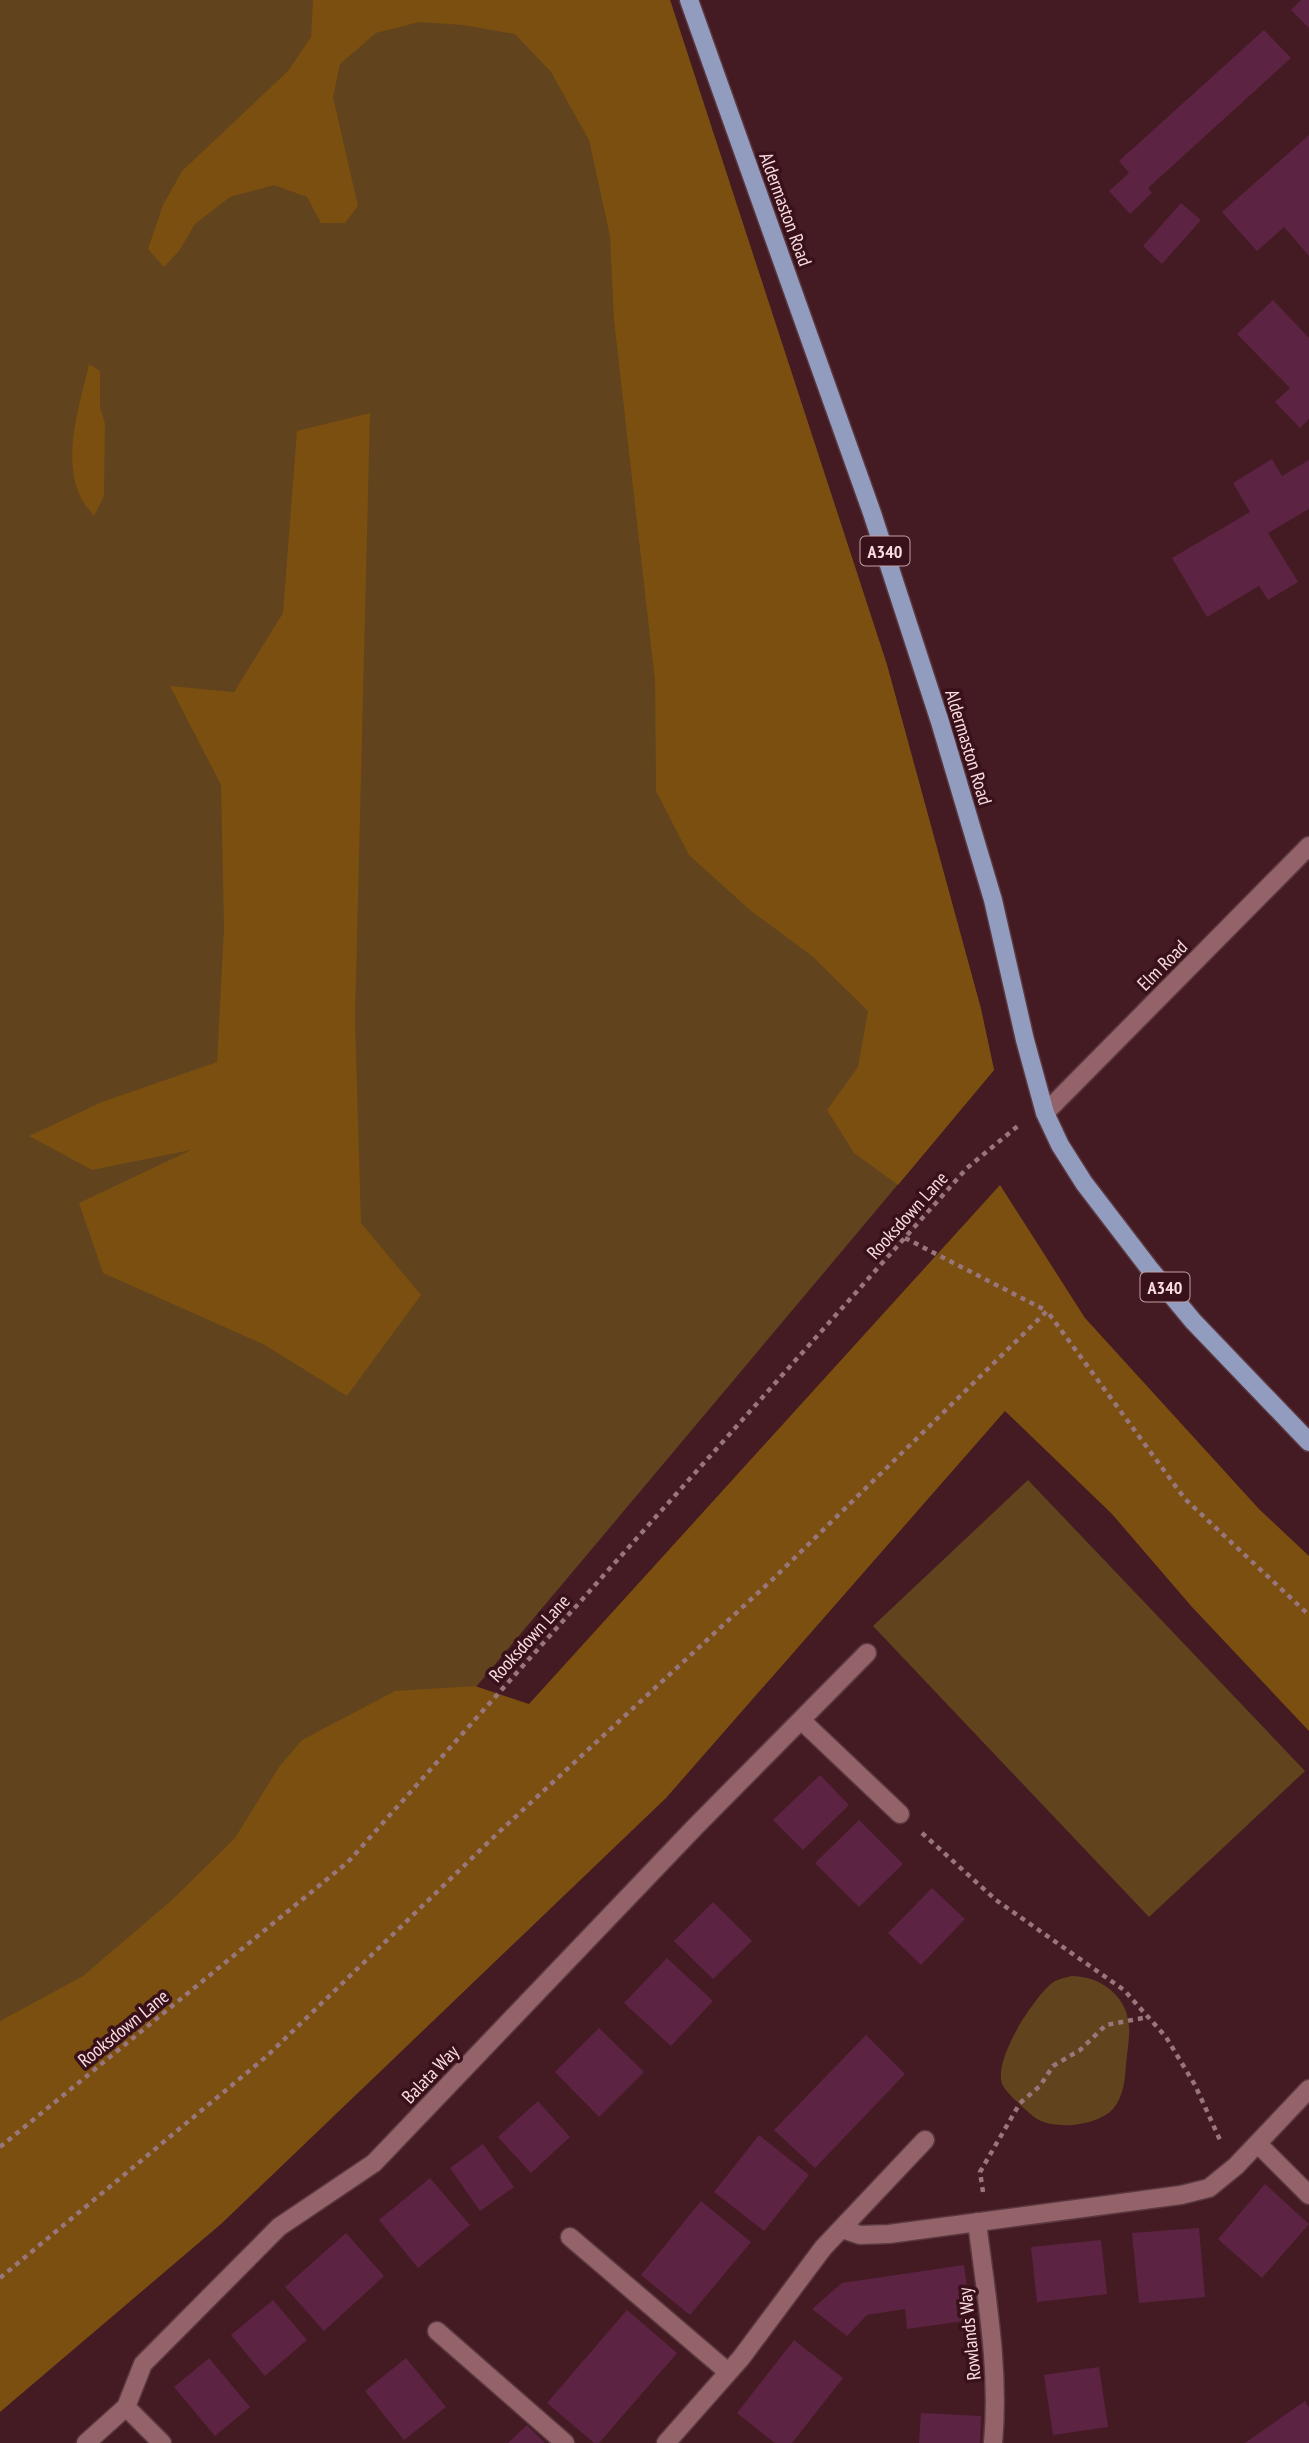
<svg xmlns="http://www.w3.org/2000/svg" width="1309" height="2443" font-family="'PT Sans Narrow',sans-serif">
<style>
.green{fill:#61431d}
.forest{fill:#7a4f10}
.building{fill:#5d2342}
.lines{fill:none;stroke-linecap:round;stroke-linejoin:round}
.minor-casing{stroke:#5b373f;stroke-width:21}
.major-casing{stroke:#5b373f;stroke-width:21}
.path{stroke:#99767b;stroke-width:4.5;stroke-dasharray:5 5;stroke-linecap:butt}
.minor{stroke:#936369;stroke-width:18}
.major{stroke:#919cbf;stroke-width:18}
.labels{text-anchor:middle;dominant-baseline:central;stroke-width:7;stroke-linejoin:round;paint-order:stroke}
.shield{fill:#39111a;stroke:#bfa0a5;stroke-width:2}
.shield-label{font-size:18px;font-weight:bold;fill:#f9dde0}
.street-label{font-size:19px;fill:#f9dde0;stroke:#39111a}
</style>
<rect width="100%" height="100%" fill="#441b23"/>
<path class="green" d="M0,0H670L887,665L981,1009L994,1070L345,1843L0,2118Z
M1028,1480L1305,1771L1149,1917L873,1626Z
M1071,1976C1101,1976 1127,1996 1129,2026C1130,2038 1127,2052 1126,2064C1125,2079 1124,2096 1113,2109C1097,2126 1057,2130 1037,2119C1031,2116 1006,2092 1003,2086C991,2062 1033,1999 1051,1984C1056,1979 1065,1978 1071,1976Z"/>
<path class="forest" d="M313,0H670L887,665L981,1009L994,1070L898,1185L854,1153L827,1110L858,1067L868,1011L812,956L751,911L689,855L656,791L655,681L614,320L610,236L589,140L551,72L515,34L463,25L419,22L376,33L340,64L333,97L358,206L345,223H321L307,197L274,185L230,197L195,224L179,251L164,267L148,249L163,205L182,171L288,71L311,37Z
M89,364L100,371V407L105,424L104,496L94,516C89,510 84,504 81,498C61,457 80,405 89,364Z
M370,413L355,1019L361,1223L421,1295L347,1396L263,1344L103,1273L79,1203L191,1150L92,1170L29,1136L102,1102L217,1062L224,929L221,785L170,686L234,692L283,613L297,431Z
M1000,1185L1085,1318L1259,1509L1309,1556V1731L1192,1607L1112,1514L1005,1411L666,1798L221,2224L0,2412V2021L83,1976L172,1900L235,1838L279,1767L302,1740L395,1691L475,1686L529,1704Z"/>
<path class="building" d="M1301,0H1309V28L1291,10Z
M1264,30L1291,58L1148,188L1152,193L1130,214L1109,191L1129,173L1119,161Z
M1309,135V256L1284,227L1257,251L1222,212Z
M1181,203L1201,220L1162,264L1143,246Z
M1273,300L1309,338V419L1300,428L1275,402L1290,388L1237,334Z
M1272,459L1282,476L1309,460V509L1268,533L1298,582L1268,600L1259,586L1207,617L1172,558L1250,512L1233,483Z
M820,1775L849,1805L803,1850L773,1820Z
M859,1820L903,1864L859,1907L815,1863Z
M932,1888L965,1919L921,1965L888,1933Z
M713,1902L752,1941L713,1979L674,1941Z
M667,1958L713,2001L671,2046L624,2003Z
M599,2028L644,2072L599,2117L555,2072Z
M866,2035L905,2074L815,2168L774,2130Z
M538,2101L570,2137L531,2173L498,2137Z
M759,2135L809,2175L764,2231L714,2192Z
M483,2144L514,2187L480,2211L450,2168Z
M430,2178L470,2225L418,2268L379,2220Z
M1265,2184L1309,2224L1262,2278L1218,2239Z
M701,2201L751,2242L690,2315L641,2275Z
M1199,2228L1205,2297L1139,2303L1132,2233Z
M346,2233L384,2276L324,2331L285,2287Z
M1101,2240L1107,2294L1037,2302L1031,2247Z
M964,2265L971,2320L907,2329L905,2309L867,2315L847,2336L812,2309L842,2283Z
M273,2300L307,2340L265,2376L231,2335Z
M627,2310L677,2353L599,2443H594L547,2403Z
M794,2340L843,2378L792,2443H775L737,2413Z
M209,2358L250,2407L215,2436L174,2387Z
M406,2358L446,2407L404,2440L365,2391Z
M1099,2367L1108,2427L1053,2435L1044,2375Z
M1305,2401L1309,2408V2443H1245Z
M921,2413L981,2416L980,2443H919Z
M527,2425L545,2443H508Z"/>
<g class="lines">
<defs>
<path id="minor" d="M1045,1113L1309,846
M801,1720L900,1814
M1259,2145L1309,2195
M977,2222C986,2296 1000,2369 993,2443
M842,2229L860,2235L889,2234L1181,2195L1209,2188L1236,2166L1309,2089
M570,2237L728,2372
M437,2331L565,2443
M126,2407L162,2443
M86,2443L126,2407L143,2364L279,2227L374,2163L695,1827L867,1653
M666,2443L741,2358L823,2248L925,2140"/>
<path id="major" d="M689,0L872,513L940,722L993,900L1025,1040L1045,1113L1060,1145L1084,1183L1149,1268L1193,1321L1309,1442"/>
</defs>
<use href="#minor" class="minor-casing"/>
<use href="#major" class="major-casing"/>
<path class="path" d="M905,1238L1047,1311
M922,1833L996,1900L1124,1990L1166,2037L1195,2085L1220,2140
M0,2147L348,1862L967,1168L1019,1125
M983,2192L980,2172L1020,2103L1040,2086L1053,2066L1080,2050L1106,2025L1148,2017
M0,2278L267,2056L499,1832L773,1579L1047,1311L1185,1499L1309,1615"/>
<use href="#minor" class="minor"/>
<use href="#major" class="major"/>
</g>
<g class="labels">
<g class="shield">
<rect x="860.5" y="536.5" width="49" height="29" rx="5"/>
<rect x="1140.5" y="1272.5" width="49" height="29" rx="5"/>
</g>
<g class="shield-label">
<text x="885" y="551">A340</text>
<text x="1165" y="1287">A340</text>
</g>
<g class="street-label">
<text transform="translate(786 209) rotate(70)">Aldermaston Road</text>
<text transform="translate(969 747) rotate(73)">Aldermaston Road</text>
<text transform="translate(1162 965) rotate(-45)">Elm Road</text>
<text transform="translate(907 1215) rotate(-48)">Rooksdown Lane</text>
<text transform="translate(529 1638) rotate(-48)">Rooksdown Lane</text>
<text transform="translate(123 2028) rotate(-39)">Rooksdown Lane</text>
<text transform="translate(430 2074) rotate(-46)">Balata Way</text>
<text transform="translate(969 2334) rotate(-96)">Rowlands Way</text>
</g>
</g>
</svg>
